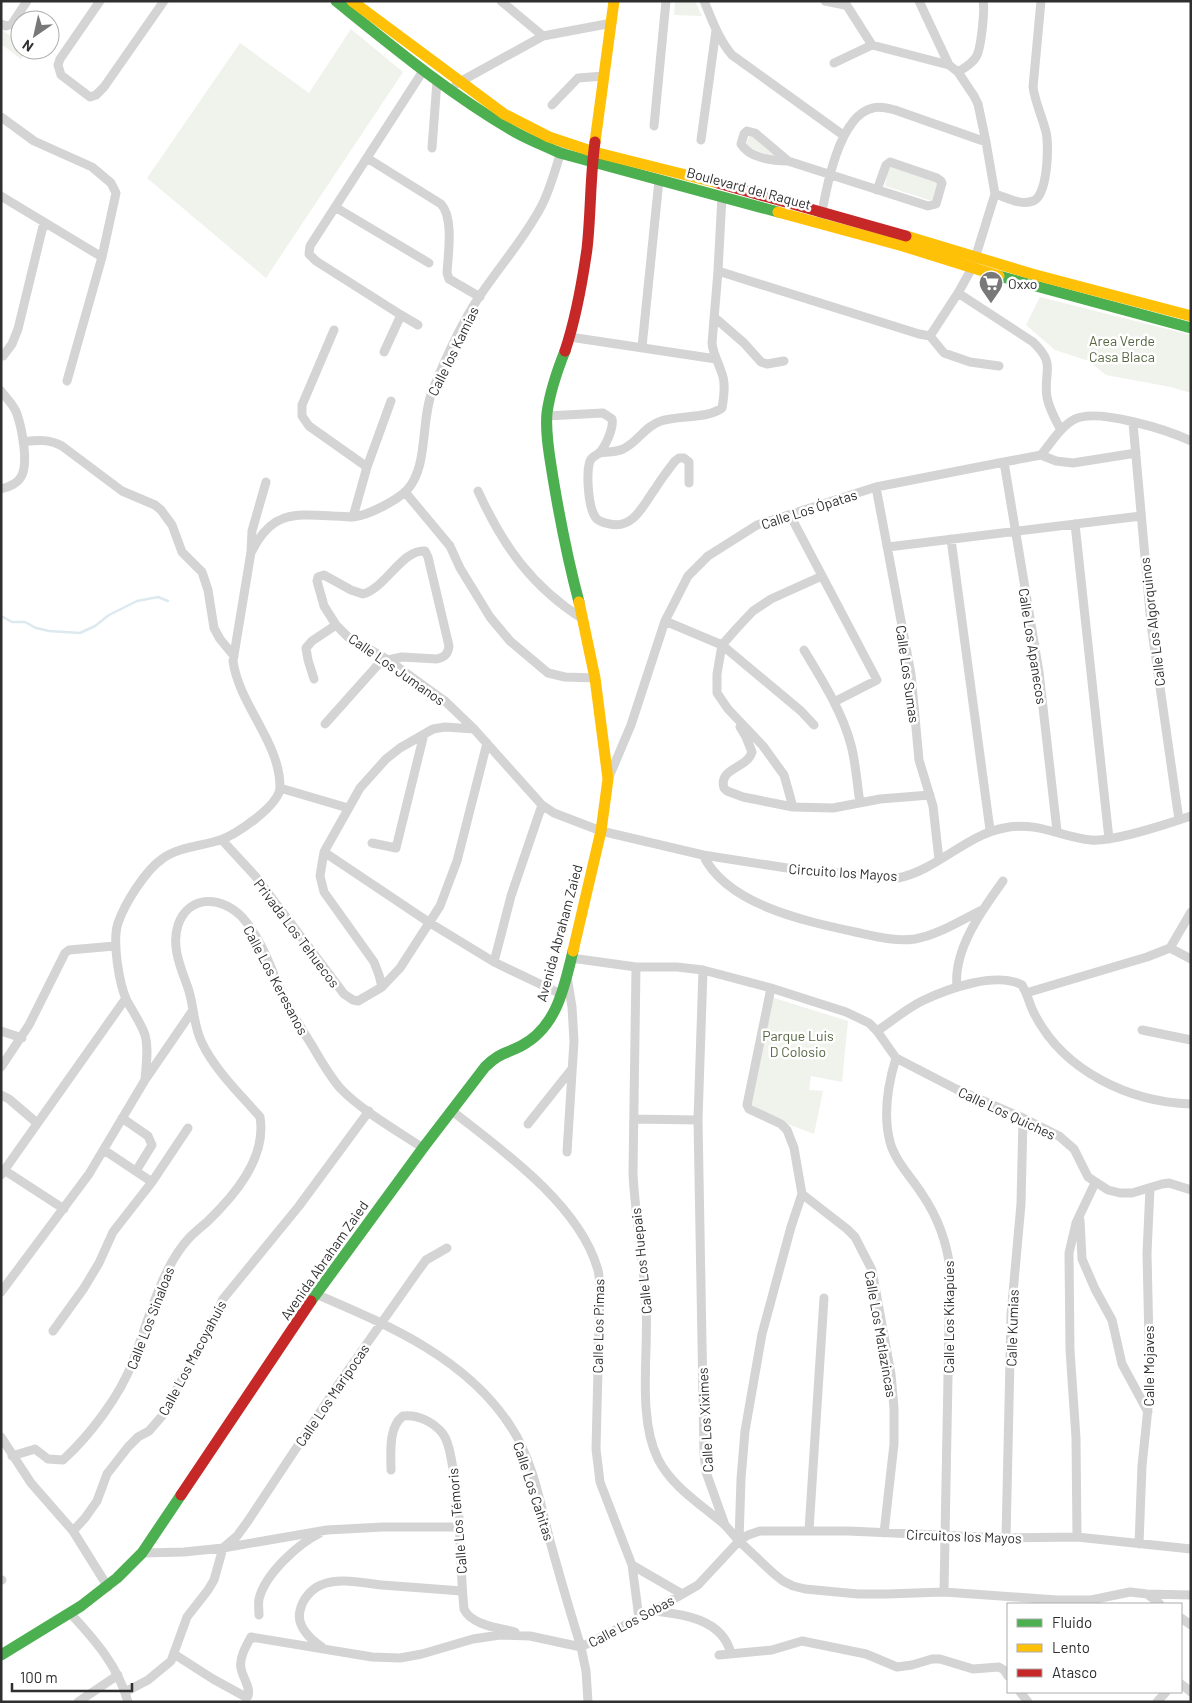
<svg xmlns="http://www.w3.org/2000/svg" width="1192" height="1703" font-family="Barlow,sans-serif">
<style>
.green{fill:#f0f2ec}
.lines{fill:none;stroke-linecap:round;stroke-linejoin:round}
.stream{stroke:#dce9ef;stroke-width:2.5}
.street{stroke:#d4d4d4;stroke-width:9}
.fast{stroke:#4caf50;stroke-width:11}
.slow{stroke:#ffc107;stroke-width:11}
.jam{stroke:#c62828;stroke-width:11}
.labels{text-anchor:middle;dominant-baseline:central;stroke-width:5;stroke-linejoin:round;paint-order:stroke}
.street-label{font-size:14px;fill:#2f2f2f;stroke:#fff}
.poi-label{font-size:14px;fill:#2f2f2f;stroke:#fff;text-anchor:start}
.park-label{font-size:14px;fill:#556641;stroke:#fff}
</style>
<rect width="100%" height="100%" fill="#fff"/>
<path class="green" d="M675,1H695L702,16L674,15Z
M1,29L20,43V50H27L21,59L1,44Z
M351,29L403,72L266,278L147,178L240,43L309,93Z
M752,135L779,155L777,159L746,146L748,138Z
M898,164L939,183L932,201L885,186L888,168Z
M1040,297L1191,335V393L1171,387L1106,375L1089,361L1055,350L1026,325Z
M771,997L848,1021L842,1082L811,1076L809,1090L823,1091L814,1134L780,1121L750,1104Z"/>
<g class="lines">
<path class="stream" d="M1,616L12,622H25L36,628L49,631L80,633L95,626L109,615L137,601L158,597L168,601"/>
<path class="street" d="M100,1L60,59L58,65L61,75L90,97L96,95L104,87L164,1
M501,1L543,36
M704,1C712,20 719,40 732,55L843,135
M825,1L845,5
M844,1L872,45
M919,1L949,65
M1,24L6,26L12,24L27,1
M834,63L872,45L949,65L958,72L974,96L978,104L986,142L995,194L972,268L958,293L930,336
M958,72C964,68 972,64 976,57C981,50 985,10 983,1
M456,84L543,36L612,23
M552,105L578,78L604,76
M1,117L34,141L92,167L111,183L116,193L102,257L67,381
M654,126L666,1
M701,140L716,30
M432,148L437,81
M367,158L441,204C454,218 448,255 447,273L449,279L480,297
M788,161C773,161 749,158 741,144L744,134L747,131L755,133L788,161L928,206L936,204L942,183L941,181L937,178L890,162L886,165L877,190
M995,194C1006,197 1021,206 1033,201C1048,196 1049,145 1046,132C1042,116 1035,102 1033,87L1041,1
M1,196L102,257
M335,207L429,263
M821,218C826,189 839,115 873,108C880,106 888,108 895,110L986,142
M718,271L919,334L930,336L944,353L970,362L999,366
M958,293L1033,342C1057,365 1043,370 1047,397C1049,409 1055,419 1061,430
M401,315L418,325
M714,317L744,343L761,362L767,364L784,361
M334,330L302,405V416L309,426L367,467
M570,337L716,359
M642,347L659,180
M384,352L401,315L316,261L309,254L310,246L423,71
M3,356L12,344L18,329L44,222
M1,391C7,399 14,405 17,414C22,429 29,464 21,477C17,484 9,487 1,489
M547,416L603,413L612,419C614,428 605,448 598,454C595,456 592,457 590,461C586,473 588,508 596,518C599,522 605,523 610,524C634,529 643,505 655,489C661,479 668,470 675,461L679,458H684L689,462V483
M1133,423L1151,624L1179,820
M23,442C38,440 49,439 62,446L122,491L155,505L161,510L172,525L182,552L202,572L208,590L214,628L220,639L234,656
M600,453C607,452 616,452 623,449C638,442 645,426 661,421C679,415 707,419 722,408C724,396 726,382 721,371C718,361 713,354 712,343L718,271L722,196
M1041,455C1051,443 1061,426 1075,419C1098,408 1168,430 1191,441
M1004,462L1039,672L1057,831
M876,487L911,674L919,760L933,806L939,860
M478,491C503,546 532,587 583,619
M405,492L450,546L460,568L490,617L510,641L548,673L565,677L595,678
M790,515L877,680L834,702
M353,517L367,467L391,401
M1075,524L1109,839
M951,539L990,830
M888,547L1141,516
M252,551C272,511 294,514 334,516C340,516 347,517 353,517C369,515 396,501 407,490C429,466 420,421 433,389C444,362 457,333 472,308C494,272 523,242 542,205C551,187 556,167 562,148
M665,621L722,645L801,711L814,725
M804,650C822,680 842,711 851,745C856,764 857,784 860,803
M388,660L402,657L437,659C445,657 448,654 449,646L428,557L425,551C402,549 386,588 363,594L351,590L324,575L318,577L317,581L324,606L336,625L348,637L388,660L446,702L474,729L542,805L554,813L601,831L703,855L800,870L898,878C937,870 966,835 1004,828C1038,821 1060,837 1091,840C1114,842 1167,824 1191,816
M314,679L308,660L306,648L312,641L336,625
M325,724L384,658
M740,727L746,737L752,752C747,769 718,768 724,788L727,791L743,797L793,807L833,808L880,799L930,795
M609,777L631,725L665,621L688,576L708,556L757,525L876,487L1004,462L1041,455L1056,461L1073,463L1136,453
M280,788L348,808
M793,807L784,775L763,746L728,709L717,693V674L722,645L737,628L753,611L771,599L822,576
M222,840L256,877L344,994L353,1000L358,1001L382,987L400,968L440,906L457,861L487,743
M372,843L396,848L424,734
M324,852L430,923L494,962L561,994
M703,855C727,905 805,921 855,932C874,936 895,942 915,939C938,935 961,920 982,910
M1170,948L1191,912
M1170,948L1191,959
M571,958L636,967H677L703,970L771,988L846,1012L869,1023L877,1031L896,1058L956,1089L1023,1118L1059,1136L1074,1149L1088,1177L1108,1190L1120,1193H1132L1162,1184L1169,1183L1191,1190
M494,962L511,896L542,805
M636,967L633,1173C635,1217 644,1261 646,1305C649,1351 637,1417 658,1459C672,1487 702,1505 725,1525
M703,970L698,1120L704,1453L706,1472L725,1525L739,1541L773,1573L783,1581L793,1586L805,1589L858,1594H887L944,1592L1057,1600H1091L1130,1592L1147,1594L1191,1595
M382,987L379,975L374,962L324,892L320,876L324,852L360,788L386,759L400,748L433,729L445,727L474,729
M957,987C953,950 982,910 1003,881
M1026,993C1029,1000 1031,1008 1035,1015C1064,1071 1129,1102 1191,1104
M1142,1030L1191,1040
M1,1031L22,1038
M877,1031C892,1021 906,1009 922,1001C947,989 996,971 1022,985L1026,993L1147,957L1170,948
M896,1058C888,1084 883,1115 890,1142C895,1161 912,1178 922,1194C937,1216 947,1243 950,1269L944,1592
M1,1067L29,1025L65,953L69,950L115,946
M145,1080C146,1065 149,1049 145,1035C141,1023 133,1012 127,1001C119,984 112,941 118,923C125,903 145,871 162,859C178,847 202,846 220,840C236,835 280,805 280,787C280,742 239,705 233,661L251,552L252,531L266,482
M1,1095L9,1099L37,1123
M452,1111C502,1150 578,1204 597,1267C600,1274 599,1282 600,1290L596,1449L600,1482L632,1565L682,1594
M122,1118L148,1136L152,1145L136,1171
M635,1119L698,1120
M528,1124L571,1070
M104,1150L152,1182
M567,1152L574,1041L572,1007L567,976
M4,1170L64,1209
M1,1175L126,998
M802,1194L847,1229L855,1237L872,1270L891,1374L894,1408V1444L884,1533
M1080,1220L1082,1259L1095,1289L1112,1320L1122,1364L1148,1412
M1,1292L89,1174L145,1080L193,1010
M316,1294C388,1325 467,1358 511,1427C532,1458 541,1505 550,1541C560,1577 570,1612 581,1647L586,1671L588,1702
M53,1331L84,1288L99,1263L113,1232L152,1182L188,1128
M1,1437L31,1483L73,1531L108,1587
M12,1456L35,1449L48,1459L63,1460C90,1435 120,1396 133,1361C148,1323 161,1267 190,1237C195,1232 201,1227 207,1222C234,1196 267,1158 260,1117C240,1094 215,1070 202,1043C193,1025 194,1005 188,988C181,968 171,947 178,925C189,894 222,896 242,917C261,938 270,966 281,991C290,1010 301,1028 313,1047C321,1061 329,1075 340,1088C362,1111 396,1130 423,1148
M391,1470C391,1454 388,1427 403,1416C417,1414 434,1422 443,1434C449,1442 450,1453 452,1463C462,1511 459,1560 464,1609C471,1625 499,1628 515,1632
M809,1530L824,1298
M73,1531L85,1518L97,1501L107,1474L128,1447L138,1437L149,1431L162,1416L203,1341L223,1299L299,1206L369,1111
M1077,1537L1076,1438L1070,1350L1069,1253L1076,1223L1095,1183
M1006,1538L1011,1315L1021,1204L1023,1118
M739,1541L741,1479L745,1431L762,1334L791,1227L802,1194L794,1148L787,1130L781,1124L749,1109L747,1105L771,988
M1139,1544L1142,1466L1150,1388L1147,1253L1150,1188
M142,1553L184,1552L223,1548L327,1530L383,1527H460
M632,1565L639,1618
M1,1580H2
M1147,1594L1160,1604
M653,1611C683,1614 723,1619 731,1654
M70,1613C95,1640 118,1666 128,1702
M259,1615C259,1610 258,1604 259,1599C265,1574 298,1544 320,1533
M1181,1618L1191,1625
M322,1647C311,1640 296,1626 300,1611C302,1600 311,1589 321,1585C339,1577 363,1583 382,1585C409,1587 435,1589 462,1591
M174,1654L213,1679L244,1696H248C251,1687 242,1677 241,1668C239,1658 246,1646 251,1637L372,1657L400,1658L422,1654L473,1639L500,1635L530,1636L581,1647L653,1611L698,1585L739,1541L748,1535L760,1531H848L1006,1538L1077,1537L1191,1549
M719,1655L772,1650L802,1641L866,1654L897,1667L912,1665L932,1659H940L973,1669L999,1667L1004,1670L1008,1676
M1181,1684L1191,1692
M125,1692L148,1680L171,1661L187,1617L208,1590L214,1580L223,1548L237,1536L248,1521L342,1379L418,1271L426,1260L447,1248
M1020,1692L1028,1702
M78,1702L118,1675
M1157,1702L1166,1692"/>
<path class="fast" d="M336,1C393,47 451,95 515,132C529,140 545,146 560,153L778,212
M999,276L1191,328
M565,351C557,371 550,391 547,413C545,434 550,458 553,478C560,520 568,561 579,602
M311,1301L423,1148L485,1067C499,1053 505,1054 521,1046C557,1027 564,988 573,951
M1,1655L81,1606L117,1578L142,1553L181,1495"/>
<path class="slow" d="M352,1L504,114L549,137L594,152L718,183
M595,142L614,1
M778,212L903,246L999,276
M906,236L1032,274L1191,316
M573,951L601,831L608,779L595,678L579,602"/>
<path class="jam" d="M718,183L906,236
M565,351C576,318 582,284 587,249C591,214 590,177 595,142
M181,1495L311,1301"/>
</g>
<defs>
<symbol id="supermarket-pin" viewBox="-11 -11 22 30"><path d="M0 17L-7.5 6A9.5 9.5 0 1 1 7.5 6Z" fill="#787878" stroke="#fff"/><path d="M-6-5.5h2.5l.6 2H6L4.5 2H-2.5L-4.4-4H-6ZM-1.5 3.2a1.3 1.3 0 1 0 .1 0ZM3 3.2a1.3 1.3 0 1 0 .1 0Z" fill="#fff"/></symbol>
</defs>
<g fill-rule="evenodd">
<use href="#supermarket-pin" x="977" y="269" width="28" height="38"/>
</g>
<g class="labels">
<g class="street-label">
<text transform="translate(749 188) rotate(15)">Boulevard del Raquet</text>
<text transform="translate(453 351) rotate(-64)">Calle los Kamias</text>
<text transform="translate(809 509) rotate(-18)">Calle Los Ópatas</text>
<text transform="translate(1152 622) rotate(-97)">Calle Los Algorquinos</text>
<text transform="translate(1033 646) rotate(81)">Calle Los Apanecos</text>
<text transform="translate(397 669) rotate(35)">Calle Los Jumanos</text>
<text transform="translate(908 674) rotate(82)">Calle Los Sumas</text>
<text transform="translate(843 872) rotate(4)">Circuito los Mayos</text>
<text transform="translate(297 933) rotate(53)">Privada Los Tehuecos</text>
<text transform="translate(559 933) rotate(-75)">Avenida Abraham Zaied</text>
<text transform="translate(276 980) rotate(62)">Calle Los Keresanos</text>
<text transform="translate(1007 1113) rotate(25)">Calle Los Quiches</text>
<text transform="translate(324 1260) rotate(-55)">Avenida Abraham Zaied</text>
<text transform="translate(641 1261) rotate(-96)">Calle Los Huepais</text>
<text transform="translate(948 1317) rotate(-90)">Calle Los Kikapúes</text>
<text transform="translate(150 1318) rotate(-69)">Calle Los Sinaloas</text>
<text transform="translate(598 1326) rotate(-89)">Calle Los Pimas</text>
<text transform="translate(1012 1328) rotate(-88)">Calle Kumias</text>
<text transform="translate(881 1334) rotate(80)">Calle Los Matlazincas</text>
<text transform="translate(192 1358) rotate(-62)">Calle Los Macoyahuis</text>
<text transform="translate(1148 1366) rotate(-90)">Calle Mojaves</text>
<text transform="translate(332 1395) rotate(-56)">Calle Los Maripocas</text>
<text transform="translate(705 1420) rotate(-93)">Calle Los Xiximes</text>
<text transform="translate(534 1491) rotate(72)">Calle Los Cahitas</text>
<text transform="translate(457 1521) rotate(-95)">Calle Los Témoris</text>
<text transform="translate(964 1536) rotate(2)">Circuitos los Mayos</text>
<text transform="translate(631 1621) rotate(-28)">Calle Los Sobas</text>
</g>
<g class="poi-label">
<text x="1008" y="283">Oxxo</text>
</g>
<g class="park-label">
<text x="1122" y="340">Area Verde<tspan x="1122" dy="16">Casa Blaca</tspan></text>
<text x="798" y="1035">Parque Luis<tspan x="798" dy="16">D Colosio</tspan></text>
</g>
</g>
<rect width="1192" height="1703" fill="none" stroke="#2f2f2f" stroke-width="5"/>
<rect x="1007" y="1603" width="175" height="90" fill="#ffffff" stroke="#acacac"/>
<rect x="1017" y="1619" width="25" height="8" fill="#4caf50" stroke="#acacac"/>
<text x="1052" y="1628" font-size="15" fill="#2f2f2f">Fluido</text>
<rect x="1017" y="1644" width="25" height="8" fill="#ffc107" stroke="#acacac"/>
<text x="1052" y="1653" font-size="15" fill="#2f2f2f">Lento</text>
<rect x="1017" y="1669" width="25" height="8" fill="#c62828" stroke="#acacac"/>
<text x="1052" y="1678" font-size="15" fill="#2f2f2f">Atasco</text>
<g transform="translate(35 35) rotate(214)"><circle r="24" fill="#ffffff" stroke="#acacac"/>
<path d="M0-4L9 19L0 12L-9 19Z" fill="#787878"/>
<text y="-8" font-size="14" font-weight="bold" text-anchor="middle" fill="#2f2f2f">N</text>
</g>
<path d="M12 1683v8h120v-8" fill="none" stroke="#2f2f2f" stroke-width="2.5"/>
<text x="20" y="1683" font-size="15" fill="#2f2f2f" stroke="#ffffff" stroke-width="4" paint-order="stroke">100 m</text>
</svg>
